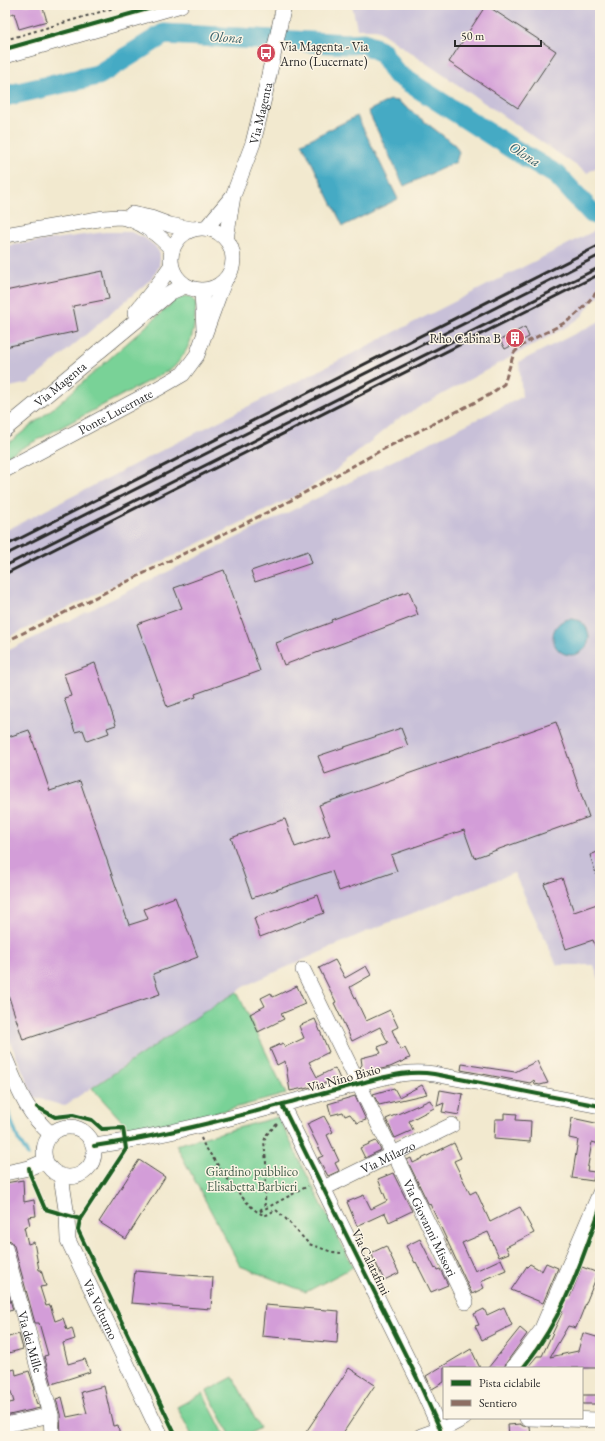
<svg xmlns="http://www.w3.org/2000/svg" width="605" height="1441" font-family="'EB Garamond',serif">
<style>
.industrial{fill:#c8c0d8}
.green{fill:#79d297;stroke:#527e61}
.water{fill:#44aac4;stroke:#386a78}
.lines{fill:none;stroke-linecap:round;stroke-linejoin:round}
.stream{stroke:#44aac4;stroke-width:3.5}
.river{stroke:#44aac4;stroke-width:21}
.building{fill:#d39dd8}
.minor-casing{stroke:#494844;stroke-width:16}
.path{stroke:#494844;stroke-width:2;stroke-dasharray:3 3;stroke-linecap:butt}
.minor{stroke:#fff;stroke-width:15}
.rail{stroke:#2b2b2b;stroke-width:3}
.quiet{stroke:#8d6e63;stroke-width:3;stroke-dasharray:6 3;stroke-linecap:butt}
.cycleway-casing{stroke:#fcf5e5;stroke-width:6}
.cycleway{stroke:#1b5e20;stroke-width:4}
.labels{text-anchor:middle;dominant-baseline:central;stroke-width:3;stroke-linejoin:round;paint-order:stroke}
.poi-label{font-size:13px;fill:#2b2b2b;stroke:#fcf5e5;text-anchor:start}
.street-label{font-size:13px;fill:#2b2b2b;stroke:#fcf5e5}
.park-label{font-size:13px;fill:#425d4b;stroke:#fcf5e5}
.water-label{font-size:14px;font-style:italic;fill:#355e68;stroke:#fcf5e5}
</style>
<rect width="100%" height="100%" fill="#fcf5e5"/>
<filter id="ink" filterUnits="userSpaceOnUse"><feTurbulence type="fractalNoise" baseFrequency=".025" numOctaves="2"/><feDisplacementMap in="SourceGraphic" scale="8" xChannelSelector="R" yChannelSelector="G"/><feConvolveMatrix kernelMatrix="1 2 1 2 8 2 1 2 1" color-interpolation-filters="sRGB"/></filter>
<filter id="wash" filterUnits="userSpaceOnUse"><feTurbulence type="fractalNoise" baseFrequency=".012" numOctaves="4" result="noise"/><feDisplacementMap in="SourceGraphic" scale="16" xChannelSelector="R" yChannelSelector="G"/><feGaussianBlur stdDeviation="0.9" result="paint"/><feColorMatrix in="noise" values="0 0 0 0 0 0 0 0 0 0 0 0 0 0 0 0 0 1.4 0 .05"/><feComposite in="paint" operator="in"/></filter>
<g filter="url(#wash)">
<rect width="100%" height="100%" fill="#f2e9cf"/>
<path class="industrial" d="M352,5H600V165L587,173L376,29H357Z
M600,228V295L592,302L582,316L570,325L428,402L395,421L330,475L297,495L5,639V531L178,442Z
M105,232H131L145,238L155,246L159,252L160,258L159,267L150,280L29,383L5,388V246Z
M600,321V982L594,965H557L514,873L370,930L249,984L207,1010L64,1106L34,1097L5,1030V652L522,397L519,362Z"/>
<path class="green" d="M186,296L192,297L196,304C194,332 193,346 173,368L5,457V446L57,405L177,299Z
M237,992L286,1094L197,1118L131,1131L92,1088L207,1010Z
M278,1117L353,1267L306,1292L240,1266L176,1145Z
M233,1377L260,1428L246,1436H231L207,1391Z
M203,1393L225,1436H192L177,1407Z"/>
<path class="water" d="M390,100L398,101L455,145L459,152L456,162L404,186L368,111Z
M357,116L398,199L343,226L302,143Z
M553 637a18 18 0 1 1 36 0a18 18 0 1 1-36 0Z"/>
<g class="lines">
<path class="stream" d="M5,1103L18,1139L28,1155"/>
<path class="river" d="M5,96L98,75L164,34L348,44L364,43L382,52L395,73L513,149L557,175L593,214"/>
</g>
<g id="blocks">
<path class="building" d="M7,5H42L47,21L19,29L14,13L10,15Z
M486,5L556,51L518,108L449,62Z
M103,271L109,299L73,306L78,331L5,347V291Z
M525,327L529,337L505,349L500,340Z
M308,551L312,563L255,582L251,571Z
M224,570L260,671L195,694L196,697L167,707L137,624L182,608L174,588Z
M409,591L418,615L284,665L276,643L332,622L331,620Z
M95,663L116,725L107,728L109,733L87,741L83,730L75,732L64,698L71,696L64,674Z
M556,722L589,817L474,858L464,830L391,855L397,871L339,891L332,871L252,898L231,838L285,819L295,847L330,835L319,805Z
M401,728L408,746L325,774L318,756Z
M29,730L50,791L80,781L129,925L148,919L144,909L175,897L198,957L153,974L160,994L23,1040L5,985V738Z
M600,851V879L598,880L590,855Z
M562,878L574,912L600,903V956H599L593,940L566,949L544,884Z
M318,895L324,913L260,937L254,918Z
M335,960L345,978L366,966L371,975L350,987L366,1021L390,1010L398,1027L392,1030L401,1050L405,1048L410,1058L390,1067L363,1073L360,1067L362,1065L361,1058L381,1053L378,1047L388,1043L380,1027L352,1041L334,1003L336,1002L319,968Z
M297,986L305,1004L281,1014L284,1019L258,1032L250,1014L265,1006L261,998L271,993L273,997Z
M315,1019L329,1052L309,1062L317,1077L335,1068L340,1079L304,1089V1088L290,1091L285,1061L277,1065L270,1049L283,1043L285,1047L304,1038L299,1026Z
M537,1061L548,1083L540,1085L535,1084L534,1080L530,1083L461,1070L462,1064L515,1072Z
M422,1085L427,1094L379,1105L373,1094L394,1088L399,1097Z
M440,1090L463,1094L459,1115L442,1112L444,1103L437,1106Z
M355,1096L366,1120L357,1123L350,1114L345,1116L343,1112L331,1115L328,1104Z
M430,1100L434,1108L409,1121L413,1130L395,1138L386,1119Z
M504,1113L517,1114L516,1120L531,1121L530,1142L494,1139L495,1119H504Z
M324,1116L333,1132L327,1135L339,1161L335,1163L339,1171L328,1176L318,1158L323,1156L307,1124Z
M572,1118L600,1124L599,1144L592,1142L587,1171L595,1172L593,1181L572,1178L578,1140L569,1138Z
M376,1141L381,1150L365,1158L360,1148Z
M454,1143L461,1158L454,1161L470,1194L476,1191L490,1222L520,1207L534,1233L506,1247L509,1253L499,1257L488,1232L462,1243L475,1271L501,1259L506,1270L485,1279V1280L481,1282L484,1288L472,1294L430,1204L429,1205L407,1160L411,1158L413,1163Z
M139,1160L165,1177L126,1239L99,1222Z
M393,1173L412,1211L389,1222L385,1213L357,1226L347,1202L364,1195L371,1209L387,1201L378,1179Z
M23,1180L24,1202L34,1200L36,1216L28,1217L30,1225L24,1227L28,1244L34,1242L39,1270H41L46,1286L40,1287L46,1306L50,1305L55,1321L63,1318L67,1330L72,1328L75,1339L63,1343L68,1364L85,1359L90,1372L52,1384L44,1356L48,1355L39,1323H35L14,1246L11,1241L5,1239V1183Z
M420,1239L435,1269L436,1268L437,1270L440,1269L448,1285L431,1292L416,1262L415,1263L406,1246Z
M386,1246L399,1273L384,1280L371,1253Z
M546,1263L558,1268L543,1303L511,1290L527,1266V1267L530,1264L542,1271Z
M582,1267L598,1273L576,1328L568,1326L550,1357L578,1351L583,1333L600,1338V1368H527L537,1356H542L563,1311L560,1310L566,1295L570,1297Z
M135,1271L213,1277L211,1309L131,1303Z
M5,1282L13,1310L5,1312Z
M265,1305L339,1311L337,1343L262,1336Z
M504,1307L512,1325L482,1340L475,1326L479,1325L474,1314L484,1309L487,1315Z
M520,1328L527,1334L506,1363L504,1368H488Z
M19,1334L23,1349L5,1354V1338Z
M471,1349L480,1368H444V1382L432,1389L426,1376Z
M349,1368L375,1385L341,1436H312L306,1432Z
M15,1369L16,1375L29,1371L35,1389L33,1390L37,1405L38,1403L40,1408L5,1416V1404L14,1402L5,1372Z
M104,1386L113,1426L118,1425L120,1436H61L60,1414L56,1399L62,1397L67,1417L87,1413L81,1392Z
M582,1395H600V1404H582Z
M520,1424L523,1426L530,1427L531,1436H509L508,1425Z"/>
</g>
</g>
<g filter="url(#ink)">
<use href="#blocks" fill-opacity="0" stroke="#494844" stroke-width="1"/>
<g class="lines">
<defs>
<g id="minor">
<path d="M5,56L181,5"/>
<path d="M132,214L151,218L170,225L192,229"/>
<circle cx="202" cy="259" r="31"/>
<path d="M206,228L232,197"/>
<path d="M5,235L104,218C109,218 114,217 119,217C137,218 161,236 172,250"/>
<path id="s1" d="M226,239L233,196L253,143L264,98L284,5"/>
<path d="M202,291L204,329"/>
<path d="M135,313L159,283L171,266"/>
<path id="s2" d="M5,429L171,292L185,286"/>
<path id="s3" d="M5,470L157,389L183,374L197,355L220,292L225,280"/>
<path d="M303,970L393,1154"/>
<path d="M5,1058C18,1088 26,1113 51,1134"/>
<path d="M282,1105L417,1378L440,1429"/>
<circle cx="69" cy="1152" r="25"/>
<path d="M94,1146C158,1137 221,1121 283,1104C311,1097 338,1089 365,1082C389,1076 409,1070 434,1074L600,1106"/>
<path id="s4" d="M394,1153L466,1302"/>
<path d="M5,1173L29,1168L45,1161"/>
<path id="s5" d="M61,1176L67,1216L68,1240L161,1436"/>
<path id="s6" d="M324,1188L452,1125"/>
<path id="s7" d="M5,1248L51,1415L52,1436"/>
<path d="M513,1368L541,1331L600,1193"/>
<path d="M527,1418L600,1420"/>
<path d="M5,1425L51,1415"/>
<path d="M421,1436L449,1426L464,1418"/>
</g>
</defs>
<use href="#minor" class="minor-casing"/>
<path class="path" d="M5,40L124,5
M5,1037L8,1046
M277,1124L267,1134L264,1141L266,1163L265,1204L259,1212L308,1186
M201,1138L204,1145C214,1159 249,1214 265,1215C269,1215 272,1211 276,1210L286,1219L309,1244L332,1252L341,1253"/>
<use href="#minor" class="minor"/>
<path class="rail" d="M5,546L600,245
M5,555L600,255
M5,566L600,267
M5,574L600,274"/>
<path class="quiet" d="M5,642L286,503L378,452L489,395L504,384L514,353C526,339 548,333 564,323C577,316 586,304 596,293L600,291"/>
<defs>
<path id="cycleway" d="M5,49L162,5
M282,1105L417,1378L440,1429
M37,1107L55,1117L73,1115L92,1120L102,1129L123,1128L126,1149L80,1219
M94,1146C158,1137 221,1121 283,1104C311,1097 338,1089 365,1082C389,1076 409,1070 434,1074L600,1106
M29,1168L30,1174L45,1209L80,1219L78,1230L176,1436
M523,1368C528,1361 534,1354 539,1346C567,1305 584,1255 600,1209"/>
</defs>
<use href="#cycleway" class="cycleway-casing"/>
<use href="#cycleway" class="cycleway"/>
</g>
</g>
<defs>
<symbol id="bus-disc" viewBox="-11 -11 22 22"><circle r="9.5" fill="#d1495b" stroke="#fcf5e5"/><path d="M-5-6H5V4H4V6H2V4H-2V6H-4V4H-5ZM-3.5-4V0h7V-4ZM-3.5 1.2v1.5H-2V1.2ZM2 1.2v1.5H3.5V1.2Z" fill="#fff"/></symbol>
<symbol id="building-disc" viewBox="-11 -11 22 22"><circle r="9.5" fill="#d1495b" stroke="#fcf5e5"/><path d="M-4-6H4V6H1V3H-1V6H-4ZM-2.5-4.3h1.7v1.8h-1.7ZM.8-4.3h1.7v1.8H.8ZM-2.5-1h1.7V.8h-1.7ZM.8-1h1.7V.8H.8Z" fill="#fff"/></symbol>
</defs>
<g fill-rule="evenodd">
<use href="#bus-disc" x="255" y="42" width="22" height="22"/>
<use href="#building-disc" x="504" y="327" width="22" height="22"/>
</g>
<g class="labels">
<g class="poi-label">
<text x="280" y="46">Via Magenta - Via<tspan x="280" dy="15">Arno (Lucernate)</tspan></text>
<text x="501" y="338" text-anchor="end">Rho Cabina B</text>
</g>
<g class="street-label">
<text stroke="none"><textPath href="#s1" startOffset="131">Via Magenta</textPath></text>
<text stroke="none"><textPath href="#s2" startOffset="71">Via Magenta</textPath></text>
<text stroke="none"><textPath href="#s3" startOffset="125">Ponte Lucernate</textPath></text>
<text transform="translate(344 1078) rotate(-15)">Via Nino Bixio</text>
<text stroke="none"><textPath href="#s6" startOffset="71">Via Milazzo</textPath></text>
<text stroke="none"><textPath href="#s4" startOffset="83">Via Giovanni Missori</textPath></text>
<text transform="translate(371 1262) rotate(64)">Via Calatafimi</text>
<text stroke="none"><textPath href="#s5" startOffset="141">Via Volturno</textPath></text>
<text stroke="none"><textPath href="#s7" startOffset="97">Via dei Mille</textPath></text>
</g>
<g class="park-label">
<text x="252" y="1171">Giardino pubblico<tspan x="252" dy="15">Elisabetta Barbieri</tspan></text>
</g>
<g class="water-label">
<text transform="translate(226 37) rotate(3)">Olona</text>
<text transform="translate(525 154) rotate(32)">Olona</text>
</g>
</g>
<rect width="605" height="1441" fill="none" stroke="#fcf5e5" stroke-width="20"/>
<rect x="443" y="1367" width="140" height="52" fill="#fcf5e5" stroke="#a8a49b"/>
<rect x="451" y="1380" width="20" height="6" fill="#1b5e20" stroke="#a8a49b"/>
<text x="479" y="1387" font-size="12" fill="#2b2b2b">Pista ciclabile</text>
<rect x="451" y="1400" width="20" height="6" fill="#8d6e63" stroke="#a8a49b"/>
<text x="479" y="1407" font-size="12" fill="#2b2b2b">Sentiero</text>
<path d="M455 40v6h86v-6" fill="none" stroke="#2b2b2b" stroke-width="2"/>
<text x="461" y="40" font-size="12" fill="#2b2b2b" stroke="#fcf5e5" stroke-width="3" paint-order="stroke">50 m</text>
</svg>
